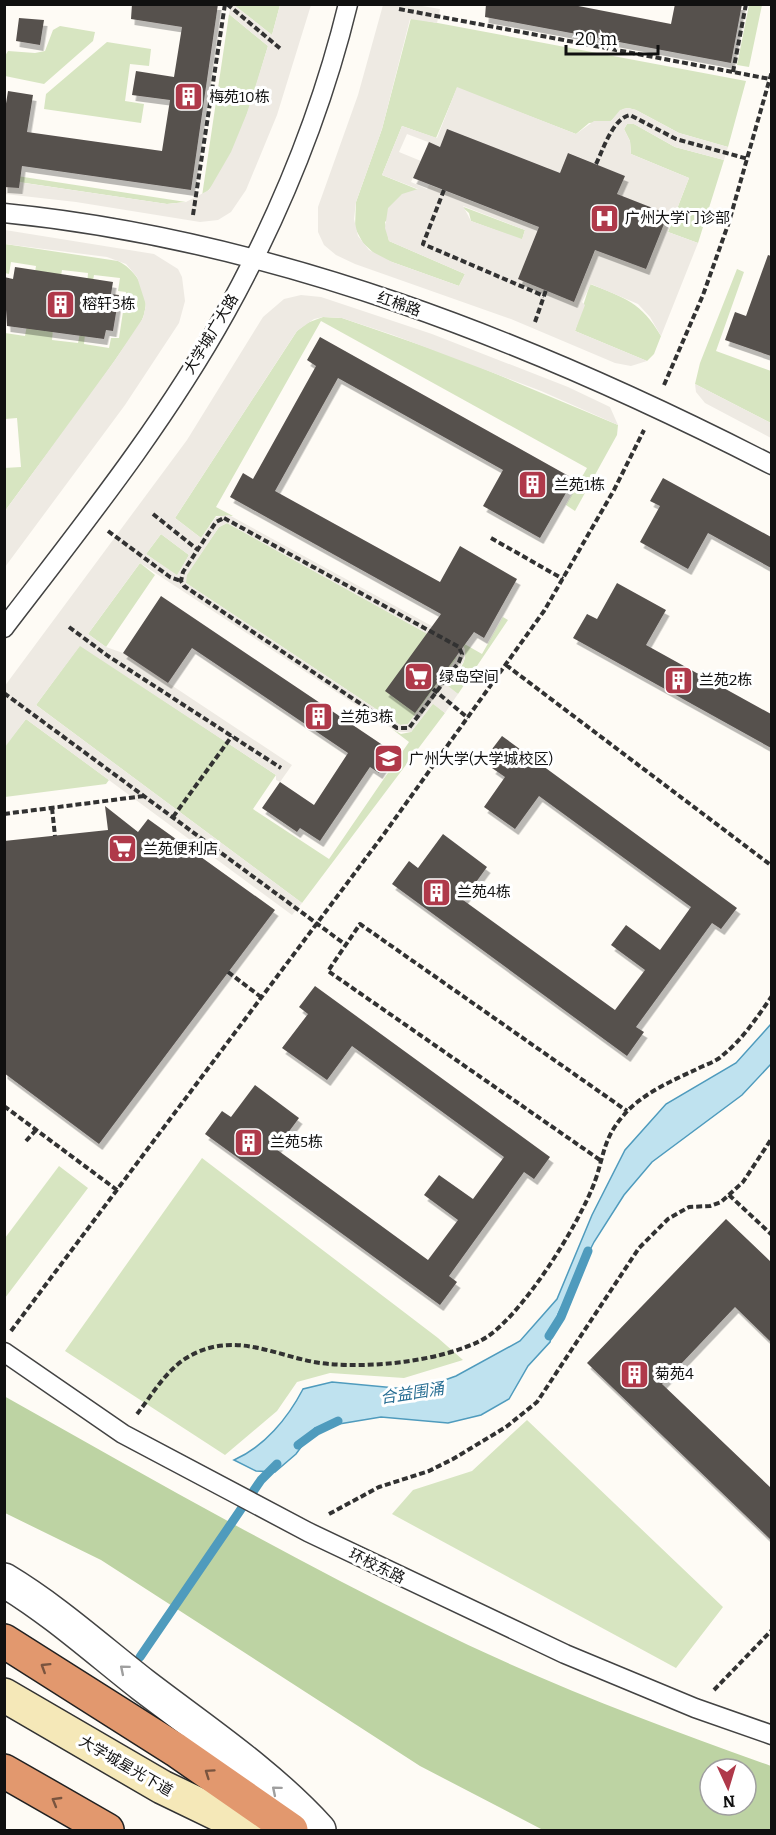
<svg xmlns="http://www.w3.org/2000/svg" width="776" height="1835" font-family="Bitter,'Noto Sans SC',serif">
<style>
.green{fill:#d7e5c1}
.forest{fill:#bdd3a3;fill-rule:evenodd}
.plaza{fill:#eeeae3;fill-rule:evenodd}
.water{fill:#bfe2ef;stroke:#4f9bbd;stroke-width:1.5}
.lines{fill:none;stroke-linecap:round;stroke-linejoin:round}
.stream{stroke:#4f9bbd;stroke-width:9}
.building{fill:#57514e;filter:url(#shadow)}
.service-casing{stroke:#434343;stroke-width:21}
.tertiary-casing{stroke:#434343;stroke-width:36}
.secondary-casing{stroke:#323232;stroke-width:36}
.motorway-casing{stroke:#212121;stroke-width:36}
.path{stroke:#323232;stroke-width:4;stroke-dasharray:6 3;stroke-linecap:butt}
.service{stroke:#fff;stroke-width:18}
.tertiary{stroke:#fff;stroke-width:33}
.secondary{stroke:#f5e8b8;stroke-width:33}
.motorway{stroke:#e2986e;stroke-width:33}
.oneway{stroke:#79543f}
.oneway2{stroke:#9f9f9f}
.labels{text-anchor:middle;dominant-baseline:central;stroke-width:6;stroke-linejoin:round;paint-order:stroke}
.poi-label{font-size:15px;fill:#101010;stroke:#fff;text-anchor:start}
.street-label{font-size:15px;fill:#101010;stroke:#fff}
.water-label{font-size:16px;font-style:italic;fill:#286e93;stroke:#fff}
</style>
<defs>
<filter id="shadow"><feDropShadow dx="3.5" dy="6" stdDeviation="0" flood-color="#0004"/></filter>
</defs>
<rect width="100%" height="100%" fill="#fefbf5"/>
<path class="green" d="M234,5H280L272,35Z
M749,5H762L749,67L737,65Z
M229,14L268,46C256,85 234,172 202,196Z
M411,18L746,81L728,147L679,133L636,110L628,108L623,109L611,121L589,123L576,134L457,88L436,138L402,126L382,175L419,190L385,222L389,241L465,274L459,286L378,257L363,243L355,228L356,202L382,129Z
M60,26L95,32L93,41L44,84L5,76V56L8,51L35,53L45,51L53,30Z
M107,42L151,49L149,66L130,64L125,101L144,104L141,123L44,109L46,94Z
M627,124H634L675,147L724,160L698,243L668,232L689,178L631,154L630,141L624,129Z
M4,174L186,202L167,204L5,180Z
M461,206L525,230L522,240L471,221L469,213Z
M5,244L118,261C135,269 149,291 145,310C143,324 130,338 122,350C85,405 44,457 5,511L4,468L21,467L17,418L5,419V333L25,336L27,325L53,329L52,340L78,343L80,333L85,334L84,344L109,348L111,338H119L126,292L118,291L120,278L94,275L92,286H87L88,273L62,270L60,282L34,278L36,266L11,262L9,274L5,273Z
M737,269L744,272L716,351L771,371V423L695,384L700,363Z
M590,284C625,298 641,302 661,336L654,354L647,361L575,331Z
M323,317L342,318L458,358L618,425L617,435L575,511L566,505L587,468L321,321L216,507L233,516H216L201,538L175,518L297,331L307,323Z
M227,523L455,649L458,653L456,659L408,724L400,725L186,583V575L219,527Z
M161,534L189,555L177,576L146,554Z
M140,563L155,575L106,647L88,634Z
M503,617L508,620L458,694L446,686C457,673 473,659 461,642L482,654Z
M80,645L276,775L253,809L329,859L409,742L392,729L401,734L411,732L433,703L445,713L302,903L36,705Z
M26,719L109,780L106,784L5,797L4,747Z
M202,1158L438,1338L463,1360L404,1378L330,1373L297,1382L277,1411L225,1455L65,1351Z
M59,1166L88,1188L5,1298V1238Z
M527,1420L723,1607L676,1668L392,1514L413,1490L472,1471Z"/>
<path class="forest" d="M4,1396C144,1475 283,1554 427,1625C537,1680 656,1725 771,1766V1830H543L420,1766L101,1560L5,1513ZM710,1769H746V1805H710Z"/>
<path class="plaza" d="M231,5H234L272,35L280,5H311L277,115L246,190L231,212L218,220L200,222L76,202L5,194L4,180L167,204L186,202L209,190L231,152L247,113L268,46L229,14Z
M383,5H416L440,9L437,23L410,19L382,129L356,202L354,219L358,236L369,250L392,262L459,286L465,274L389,241L385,228L388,208L402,194L418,189L382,175L402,126L437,138L457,87L576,134L594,121H611L620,110L628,108L636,110L679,133L728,147L724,160L675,147L634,124H627L624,129L630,141L631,154L689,178L668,232L698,243L661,336L650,317L638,304L591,284L582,302L585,305L575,331L647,361L631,366L615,363L511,319L355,264L336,255L324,245L318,232V207L358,95ZM447,130L548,168L555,187L569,153L624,176L617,195L668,214L646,269L611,255L598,244L574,302L533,208L526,222L429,185L427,189L411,182L421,161L399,152L407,134L428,142L427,146L439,151ZM463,206L525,230L522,239L471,221Z
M5,230L154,254L178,269L182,277L185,301L179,323L125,405L5,567V511L115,360L143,318L146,305L137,277L126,264L107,257L5,244Z
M301,295L321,297L432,334L568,387L610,407L618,425L541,391L393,335L342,318L323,317L314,319L297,331L291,340L175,518L201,538L216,517L229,515L461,642L465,650L464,661L447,685L458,694L451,704L445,713L433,704L411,732H397L140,563L88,634L106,647L123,653L292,765L280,782L276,780V775L80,646L36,705L302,903L292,915L26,719L5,747L4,687L187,440L263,317L284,299ZM227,523L455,649L458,653L456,659L408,724L400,725L186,583L187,575L219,527ZM161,534L189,555L177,575L146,554Z
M695,384L771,423V438L705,403L696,392Z"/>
<path class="water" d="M771,1024V1064L742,1095L652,1162L624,1195L594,1242L558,1314L550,1342L528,1366L509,1399L481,1415L448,1423L381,1417L315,1428L296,1454L275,1472L256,1471L234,1460C264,1447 288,1418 303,1389L332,1382L417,1390L456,1376L520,1341L557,1299L592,1215L625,1150L666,1104L736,1063Z"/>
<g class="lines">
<path class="stream" d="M549,1336L561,1317L588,1251
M298,1445L317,1431L338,1421
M140,1657L261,1480L277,1464"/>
</g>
<path class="building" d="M132,4H218L191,190L22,166L19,188L4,187V116L8,91L33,95L27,132L162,151L170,100L132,95L136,71L174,77L182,27L131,19Z
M486,4H568L671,24L675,4H742L731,63L485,17Z
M19,18L44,20L40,45L16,41Z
M447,129L560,173L568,153L625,176L617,194L668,214L646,269L595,250L574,302L518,279L539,227L413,178L429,142L440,147Z
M768,255L771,256V356L725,340L735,312L746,316Z
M15,267L113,282L111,294L119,295L113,331L106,330L104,339L7,326L4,277L13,279Z
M320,337L574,479L540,538L483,506L503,470L338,378L275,491L440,582L460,546L517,579L484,638L474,632L415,713L385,691L441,614L230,497L243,473L253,479L316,366L307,360Z
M663,478L771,537V568L708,533L688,569L640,542L660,506L650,501Z
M617,583L666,610L646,645L771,714V748L573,638L587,614L597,619Z
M161,596L393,752L379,773L370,767L320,841L300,828L297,832L262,808L280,782L314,805L348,753L192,648L168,683L123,653Z
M502,736L737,908L721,929L712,923L636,1027L644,1032L627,1056L392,884L409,861L418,868L443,834L487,867L463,900L615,1010L645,970L611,945L626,925L660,950L691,907L539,796L515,829L484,807L505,777L492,768L495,764L486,757Z
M105,806L138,832L148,819L275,910L99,1144L4,1073V841L108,830Z
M315,986L550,1157L534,1179L524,1172L449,1276L457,1282L440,1305L205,1134L222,1111L231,1117L255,1085L299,1118L276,1149L428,1260L458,1220L424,1195L439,1175L473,1199L504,1157L352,1046L327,1080L282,1048L308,1014L299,1007Z
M726,1219L771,1262V1342L735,1307L662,1384L771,1488V1540L587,1363Z"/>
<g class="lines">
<defs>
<path id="service" d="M4,213C274,240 532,342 772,465
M4,628C82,526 164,424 226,312C279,216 322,111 348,4
M4,1352L123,1434L308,1532L565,1654L695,1708L772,1735"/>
<path id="tertiary" d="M4,1580C54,1610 97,1649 143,1685C203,1731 268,1774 319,1830"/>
<path id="secondary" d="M4,1695L162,1787L251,1830"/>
<path id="motorway" d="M4,1641L176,1750L291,1830
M4,1771L107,1830"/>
</defs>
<use href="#service" class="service-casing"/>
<use href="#tertiary" class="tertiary-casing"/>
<use href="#secondary" class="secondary-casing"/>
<use href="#motorway" class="motorway-casing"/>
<path class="path" d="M227,4L282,50
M399,9L770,79
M733,72L746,4
M596,164C603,150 613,118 630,115L676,139L748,159
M444,190L423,244L544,296
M193,215L225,4
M535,322L546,290
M664,385L703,295L729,222L772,71
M153,514L198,550
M224,518L459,647L462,654L459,662L409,728H397L184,586L181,581L183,572L216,522Z
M108,531L170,577L181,581
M491,538L563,579
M69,627L108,656L281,768
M506,665L772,866
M433,689L468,718
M4,693L346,945
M52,808L55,836
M4,814L144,796
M173,817L232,736
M228,972L261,997
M4,1106L117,1190
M26,1141L36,1130
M600,1160L328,971L360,924L627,1111
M729,1195L772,1235
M11,1331L384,834L544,611L614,490L644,430
M137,1414C152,1395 166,1370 188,1357C238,1328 280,1360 329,1364C374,1368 439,1361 480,1341C519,1322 580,1223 595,1181C604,1156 603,1139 623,1116C640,1095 671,1081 695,1070C704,1065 716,1062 723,1055C742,1040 758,1016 772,996
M329,1514L379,1487L429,1471L453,1459L506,1427L537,1402L639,1248L668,1219L689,1207L710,1206L721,1202L743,1182L772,1138
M714,1690L772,1630"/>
<use href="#service" class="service"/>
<use href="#tertiary" class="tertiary"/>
<use href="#secondary" class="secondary"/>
<use href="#motorway" class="motorway"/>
</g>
<defs><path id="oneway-chevron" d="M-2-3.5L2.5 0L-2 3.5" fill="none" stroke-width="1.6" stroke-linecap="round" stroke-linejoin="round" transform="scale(1.5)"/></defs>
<g class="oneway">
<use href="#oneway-chevron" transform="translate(45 1667) rotate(-148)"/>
<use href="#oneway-chevron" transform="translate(209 1773) rotate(-145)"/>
<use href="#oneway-chevron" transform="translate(56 1801) rotate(-150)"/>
</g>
<g class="oneway2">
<use href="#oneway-chevron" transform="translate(124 1669) rotate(-140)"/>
<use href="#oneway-chevron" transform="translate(276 1790) rotate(-140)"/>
</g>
<defs>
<symbol id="building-square" viewBox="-11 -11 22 22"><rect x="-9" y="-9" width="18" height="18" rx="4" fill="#af394a" stroke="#fff"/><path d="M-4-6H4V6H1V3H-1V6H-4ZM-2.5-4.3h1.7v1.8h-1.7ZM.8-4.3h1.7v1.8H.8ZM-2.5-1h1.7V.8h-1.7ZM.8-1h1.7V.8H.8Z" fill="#fff"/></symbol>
<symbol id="hospital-square" viewBox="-11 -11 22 22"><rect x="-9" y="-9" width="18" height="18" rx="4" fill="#af394a" stroke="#fff"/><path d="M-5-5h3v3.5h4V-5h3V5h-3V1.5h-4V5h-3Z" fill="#fff"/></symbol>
<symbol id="supermarket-square" viewBox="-11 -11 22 22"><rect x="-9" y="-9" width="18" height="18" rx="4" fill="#af394a" stroke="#fff"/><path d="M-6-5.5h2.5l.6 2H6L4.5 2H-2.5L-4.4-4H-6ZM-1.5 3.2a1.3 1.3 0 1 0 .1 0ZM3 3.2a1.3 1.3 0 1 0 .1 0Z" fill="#fff"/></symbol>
<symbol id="university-square" viewBox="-11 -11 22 22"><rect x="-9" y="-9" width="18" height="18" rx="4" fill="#af394a" stroke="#fff"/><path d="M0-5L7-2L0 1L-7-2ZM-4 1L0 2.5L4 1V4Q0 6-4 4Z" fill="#fff"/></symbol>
</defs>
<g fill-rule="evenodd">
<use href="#building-square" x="172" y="80" width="33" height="33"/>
<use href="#hospital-square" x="588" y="202" width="33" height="33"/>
<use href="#building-square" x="44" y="288" width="33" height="33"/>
<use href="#building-square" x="516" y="468" width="33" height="33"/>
<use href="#supermarket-square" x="402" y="660" width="33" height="33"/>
<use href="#building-square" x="662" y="664" width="33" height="33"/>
<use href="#building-square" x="302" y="700" width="33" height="33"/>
<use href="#university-square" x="372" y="742" width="33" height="33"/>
<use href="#supermarket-square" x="106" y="832" width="33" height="33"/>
<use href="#building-square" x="420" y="876" width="33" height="33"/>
<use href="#building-square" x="232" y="1126" width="33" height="33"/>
<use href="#building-square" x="618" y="1358" width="33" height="33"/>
</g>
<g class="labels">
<g class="poi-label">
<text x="209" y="97">梅苑10栋</text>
<text x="625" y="218">广州大学门诊部</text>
<text x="82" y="304">榕轩3栋</text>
<text x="554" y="485">兰苑1栋</text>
<text x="439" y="677">绿岛空间</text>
<text x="699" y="680">兰苑2栋</text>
<text x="340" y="717">兰苑3栋</text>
<text x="409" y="759">广州大学(大学城校区)</text>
<text x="143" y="849">兰苑便利店</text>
<text x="457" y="892">兰苑4栋</text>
<text x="270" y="1142">兰苑5栋</text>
<text x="655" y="1374">菊苑4</text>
</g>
<g class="street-label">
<text transform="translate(399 304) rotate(19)">红棉路</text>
<text transform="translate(211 334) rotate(-59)">大学城广大路</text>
<text transform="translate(377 1566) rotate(26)">环校东路</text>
<text transform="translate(126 1766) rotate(30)">大学城星光下道</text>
</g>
<g class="water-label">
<text transform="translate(412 1393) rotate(-9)">合益围涌</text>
</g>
</g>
<rect width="776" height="1835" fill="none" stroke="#101010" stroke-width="12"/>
<g transform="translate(728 1787) rotate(176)"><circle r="28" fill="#ffffff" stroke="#9f9f9f" stroke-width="1.5"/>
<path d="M0-4.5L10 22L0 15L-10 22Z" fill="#af394a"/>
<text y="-9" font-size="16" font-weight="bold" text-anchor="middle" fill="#101010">N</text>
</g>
<path d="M566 45v9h92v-9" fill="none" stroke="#101010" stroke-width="3"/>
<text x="575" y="45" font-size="18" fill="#101010" stroke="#ffffff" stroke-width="4.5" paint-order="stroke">20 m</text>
</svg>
